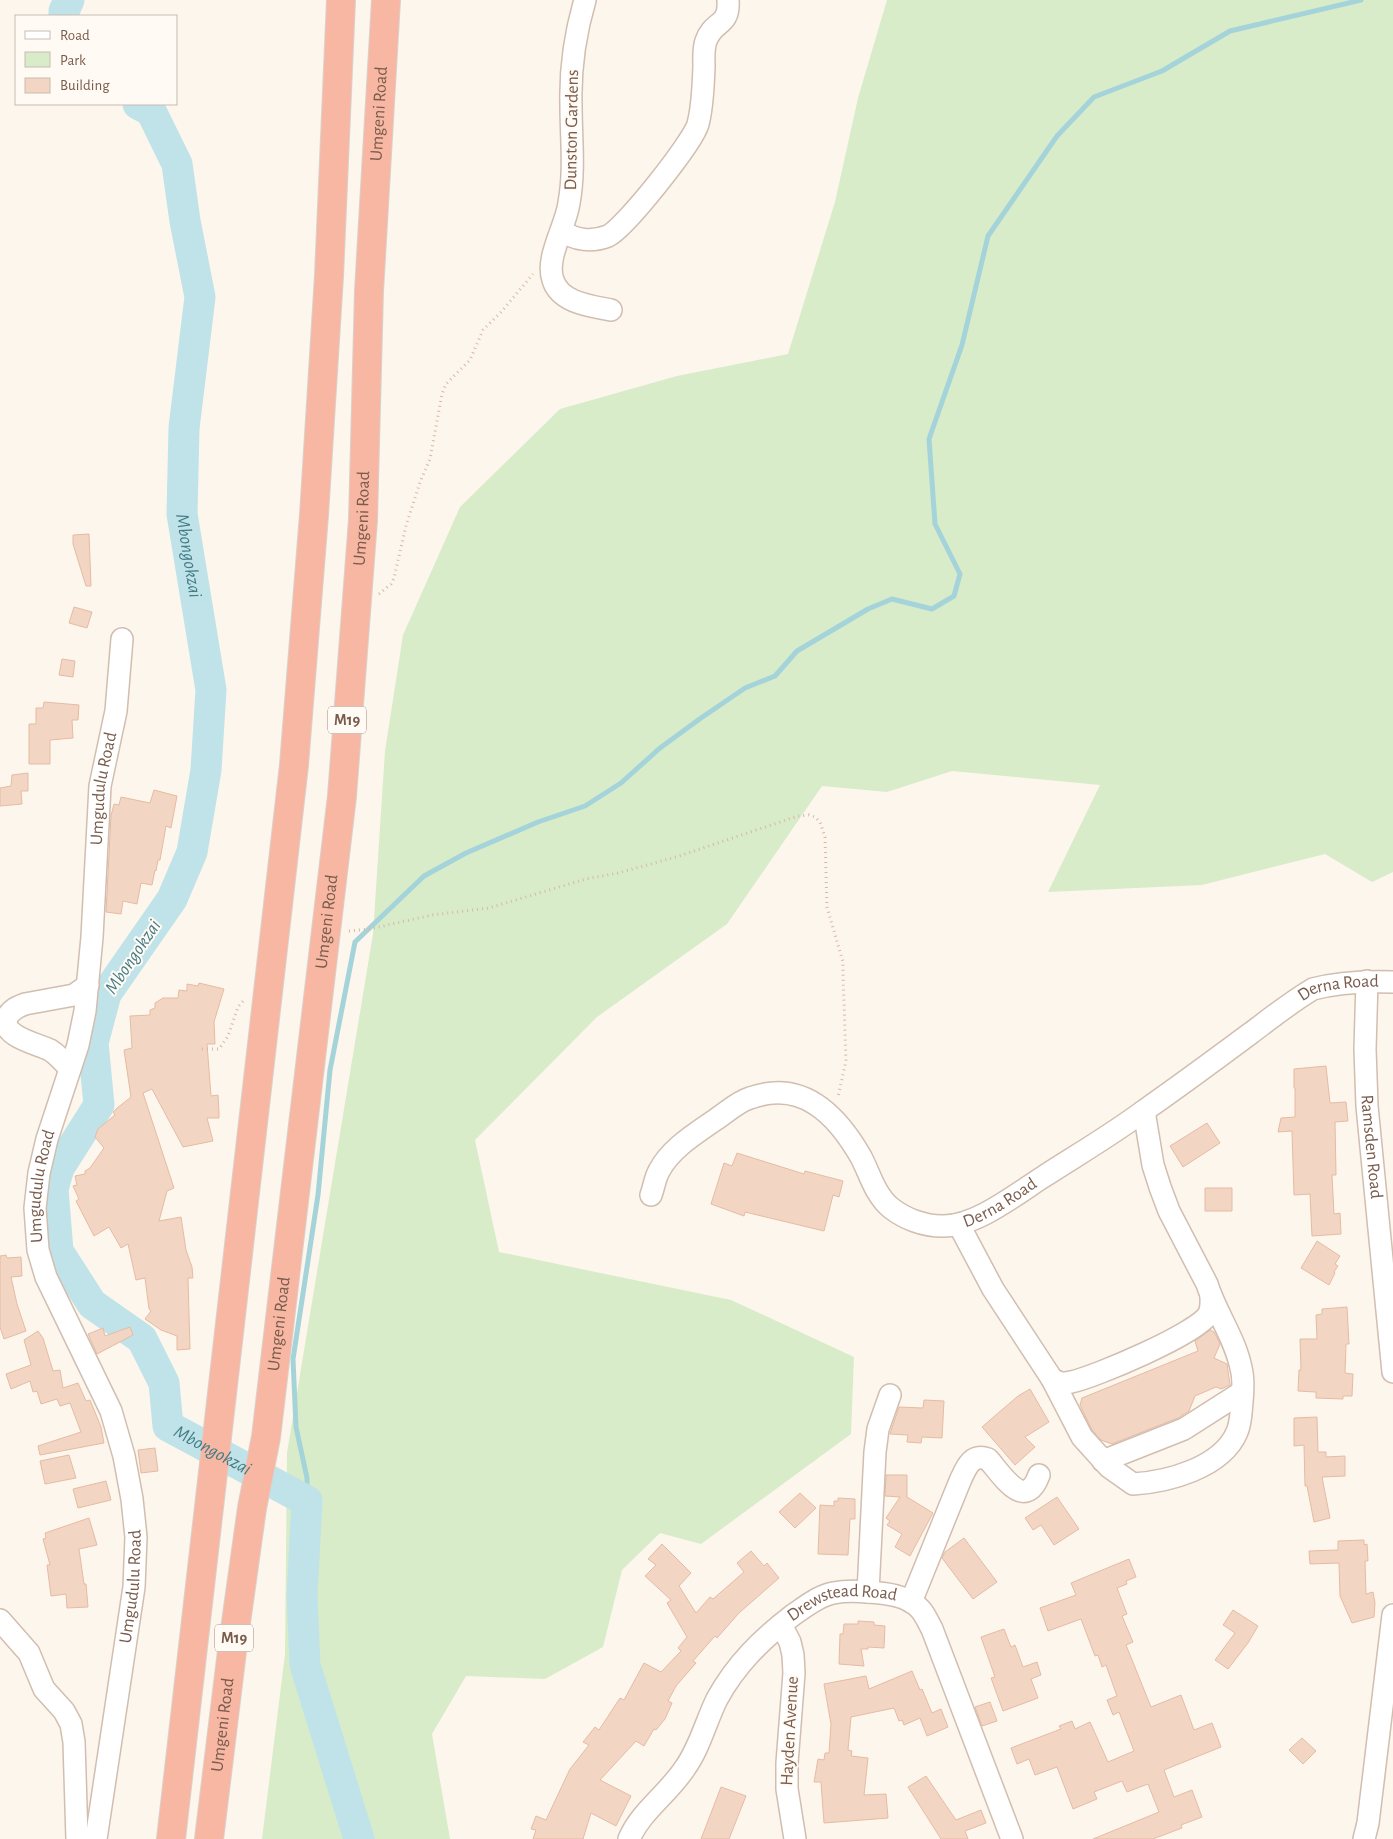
<svg xmlns="http://www.w3.org/2000/svg" width="1393" height="1839" font-family="'Alegreya Sans',sans-serif">
<style>
.green{fill:#d8ecc9}
.lines{fill:none;stroke-linecap:round;stroke-linejoin:round}
.stream{stroke:#a5d3da;stroke-width:5}
.river{stroke:#bfe3e8;stroke-width:31}
.building{fill:#f3d5c3;stroke:#e6bba3}
.minor-casing{stroke:#d1beb0;stroke-width:24}
.highway-casing{stroke:#dad1cd;stroke-width:30}
.path{stroke:#d9b8a5;stroke-width:3;stroke-dasharray:1 4;stroke-linecap:butt}
.minor{stroke:#fff;stroke-width:21}
.highway{stroke:#f7b7a3;stroke-width:28}
.labels{text-anchor:middle;dominant-baseline:central;stroke-width:4;stroke-linejoin:round;paint-order:stroke}
.shield{fill:#fffaf3;stroke:#a28b7f;stroke-width:1}
.shield-label{font-size:16px;font-weight:bold;fill:#7a5c4d}
.street-label{font-size:18px;fill:#7a5c4d;stroke:#fffaf3}
.water-label{font-size:19px;font-style:italic;fill:#437c86;stroke:#fffaf3}
</style>
<rect width="100%" height="100%" fill="#fdf6ec"/>
<path class="green" d="M887,0H1393V872L1372,882L1325,854L1202,885L1048,892L1100,785L952,771L887,792L822,786L727,924L597,1017L475,1140L499,1252L731,1300L854,1357L851,1434L701,1544L660,1533L622,1570L603,1647L545,1679L466,1676L432,1734L450,1839H262L285,1654L287,1453L373,934L385,751L403,635L460,507L560,409L677,376L788,354L835,202L858,98Z"/>
<g class="lines">
<path class="stream" d="M307,1501V1478L296,1427L293,1359L318,1195L330,1070L355,942L424,876L466,853L538,822L585,806L621,783L660,748L701,718L745,688L775,676L797,651L868,609L892,599L932,609L954,596L960,574L935,524L929,439L962,345L988,236L1057,136L1094,97L1162,71L1230,31L1361,0"/>
<g class="river">
<path d="M64,16V11L69,0"/>
<path id="s1" d="M138,104L151,111L177,164L185,221L200,297L184,428L182,514L211,690L206,770L192,852L172,899L106,994L93,1043L99,1105L59,1168L53,1189L58,1251L92,1304L142,1339L164,1383L168,1426L307,1501L302,1597L305,1665L359,1839"/>
</g>
</g>
<path class="building" d="M89,534L91,586H86L73,544V535Z
M74,607L92,612L87,628L69,623Z
M62,659L75,661L73,677L59,675Z
M44,702L79,705L78,720H72L73,738L50,740V764H29V724H36V708H43Z
M28,773V791H21L22,804L0,806V788L11,786L12,775Z
M154,790L177,796L171,828L166,826L160,860H158L156,871L155,870L152,885L141,883L137,904L123,901L121,914L106,912L111,816L114,804L119,805L121,797L150,803Z
M199,983L224,989L214,1022L215,1044H207L211,1096L218,1095L219,1113V1118H207L213,1141L183,1147L152,1089L143,1093L174,1188L167,1191L159,1221L181,1217L186,1250L192,1267L193,1278H188L190,1349L177,1350V1336L161,1330L145,1319L151,1311L149,1309L145,1278L136,1280L128,1244L121,1248L109,1227L94,1236L76,1201L79,1199L73,1186L77,1185L75,1176L85,1174V1171L90,1168L104,1148L95,1137L98,1129L115,1115L113,1112L116,1109L131,1097L124,1050L132,1048L130,1016L150,1015V1010L155,1008V1003L163,998H178L179,990L187,991V984L198,986Z
M1326,1066L1330,1103L1346,1102L1348,1121L1335,1122L1336,1175H1332L1334,1214L1340,1213L1341,1234L1312,1236L1310,1194L1294,1195L1292,1131L1278,1132L1281,1118L1295,1117V1088H1294V1069Z
M1207,1123L1220,1143L1183,1167L1170,1146Z
M737,1153L804,1174L805,1171L843,1181L839,1197L833,1195L824,1231L745,1212L744,1216L711,1204L724,1163L732,1166Z
M1205,1188H1232V1211H1205Z
M1317,1241L1340,1256L1335,1264L1338,1266L1334,1272L1335,1273L1329,1285L1301,1268Z
M6,1255L7,1258L21,1257L22,1276L11,1277L17,1304L26,1331L4,1339L0,1327V1256Z
M1347,1307L1349,1344H1346L1345,1373L1353,1374L1352,1396H1343V1399L1316,1398V1392L1298,1391L1299,1370H1301L1300,1339H1317L1316,1315L1322,1314V1309Z
M130,1327L133,1335L97,1354L88,1334L103,1328L105,1336Z
M1210,1330L1214,1332L1220,1344L1214,1358L1227,1364L1230,1385L1221,1389L1216,1387L1195,1396L1189,1411L1178,1418L1112,1444L1101,1440L1092,1430L1080,1405L1082,1398L1198,1351L1195,1341Z
M38,1331L43,1338L53,1371L60,1370L63,1388L78,1383L86,1401L90,1400L101,1427L104,1443L40,1455L38,1446L81,1432L70,1403L60,1406L57,1399L41,1404L37,1391L33,1392L30,1381L11,1389L6,1374L31,1365L24,1340Z
M1030,1389L1049,1422L1025,1437L1035,1447L1015,1465L982,1427L1018,1396Z
M924,1400L944,1401L942,1438L922,1437L921,1443L907,1442L908,1435L890,1434L899,1407L923,1408Z
M1317,1417L1318,1452H1326V1457L1345,1456V1476L1322,1477L1330,1518L1314,1522L1307,1486H1305L1304,1445L1294,1446V1418Z
M155,1448L158,1471L141,1473L138,1450Z
M69,1455L76,1478L45,1484L40,1461Z
M886,1475H907V1497L933,1513L910,1556L895,1547L902,1534L887,1525L890,1521L886,1518L900,1497L885,1496Z
M106,1481L111,1500L78,1508L73,1489Z
M800,1493L816,1508L795,1528L779,1512Z
M1057,1497L1079,1529L1054,1545L1041,1525L1033,1530L1025,1518Z
M838,1498L855,1499V1519H850L848,1555L818,1554L820,1505L834,1506V1501H838Z
M89,1518L97,1545L79,1549L84,1584H86L88,1607L67,1608L66,1594L51,1596L47,1565H50L43,1539L46,1538L45,1533Z
M964,1538L997,1582L973,1599L942,1558L945,1552Z
M1364,1540V1545L1367,1544L1368,1561H1365L1366,1594L1373,1592L1375,1603L1374,1617L1352,1623L1340,1596L1339,1563L1310,1564L1309,1551L1338,1550V1541Z
M662,1544L691,1573L679,1586L696,1613L710,1597L713,1599L744,1572L737,1563L751,1551L764,1566L767,1563L779,1578L739,1613L717,1638L715,1636L693,1661L696,1663L676,1686L668,1701L672,1703L665,1719L656,1730L654,1729L644,1746L636,1741L600,1780L631,1796L616,1826L591,1813L583,1839H533L536,1830L531,1829L536,1816L546,1820L570,1769L589,1745L583,1742L595,1727L599,1730L620,1698L624,1700L644,1663L661,1672L681,1651L678,1648L687,1637L667,1603L671,1600L645,1576L656,1565L648,1559Z
M1129,1559L1136,1577L1126,1581L1127,1584L1117,1588L1127,1614L1122,1616L1133,1642L1126,1645L1151,1707L1181,1695L1194,1730L1212,1723L1221,1747L1164,1770L1174,1797L1192,1790L1202,1817L1181,1825L1182,1828L1153,1839H1093L1159,1812L1148,1784L1127,1792L1122,1781L1094,1792L1097,1799L1073,1809L1057,1767L1035,1775L1029,1759L1017,1764L1011,1748L1061,1729L1059,1726L1072,1721L1075,1729L1090,1722L1108,1762L1134,1751L1119,1712L1113,1715L1107,1700L1117,1696L1106,1665L1102,1667L1098,1655L1095,1656L1081,1619L1048,1631L1040,1608L1076,1595L1071,1583Z
M1233,1610L1258,1626L1248,1643L1228,1669L1215,1660L1235,1633L1223,1625Z
M858,1621L874,1622V1625L885,1626L884,1648L868,1647V1649H861L864,1666L839,1664L840,1634H843L844,1624H858Z
M1004,1629L1011,1647L1015,1645L1023,1667L1037,1662L1041,1675L1031,1679L1038,1698L1003,1711L991,1678L995,1677L981,1637Z
M912,1671L920,1690L922,1689L932,1713L941,1709L948,1727L927,1736L920,1718L904,1725L902,1720L899,1721L894,1708L851,1717L848,1750L852,1751L851,1756L868,1758L864,1795L886,1794L888,1818L824,1823L821,1782H814L818,1759L824,1760L825,1753H829L831,1724L824,1684L866,1676L869,1689Z
M990,1702L997,1721L982,1726L975,1707Z
M1302,1738L1316,1751L1303,1764L1289,1750Z
M926,1776L956,1820L981,1810L986,1823L965,1831L968,1839H941L908,1787Z
M721,1787L746,1796L729,1839H701Z"/>
<g class="lines">
<defs>
<g id="minor">
<path d="M585,0C575,34 570,70 571,105C571,138 575,170 569,203C566,226 545,258 553,280C560,303 591,306 611,310"/>
<path d="M562,230C574,241 593,242 608,236C625,228 693,142 698,124C703,105 703,86 704,67C704,59 703,49 706,41C713,20 730,27 728,0"/>
<path id="s2" d="M1367,981L1365,1049L1367,1106L1393,1372"/>
<path d="M70,1069C64,1062 58,1055 50,1050C38,1044 0,1036 7,1018C10,1010 17,1007 25,1004L74,995L88,985"/>
<path id="s3" d="M651,1195C654,1187 655,1178 659,1171C670,1149 695,1134 715,1120C726,1113 737,1102 750,1098C803,1079 837,1115 861,1157C870,1174 875,1195 891,1208C905,1219 924,1226 942,1226C975,1227 1015,1195 1043,1177C1077,1155 1113,1134 1145,1110C1181,1085 1216,1059 1251,1033C1271,1018 1291,1002 1313,989C1339,982 1366,981 1393,982"/>
<path d="M959,1225L993,1289L1052,1379L1082,1437L1109,1467L1133,1484C1167,1482 1222,1468 1237,1432C1241,1423 1241,1412 1242,1402C1243,1392 1244,1379 1241,1368C1235,1338 1216,1313 1207,1284L1169,1211L1160,1187L1153,1165L1144,1111"/>
<path d="M1052,1379C1059,1383 1063,1384 1071,1382C1095,1377 1196,1334 1208,1315C1212,1309 1211,1303 1211,1296"/>
<path d="M1103,1461L1184,1429L1242,1392"/>
<path d="M868,1592L875,1452L878,1429L890,1395"/>
<path d="M911,1602L960,1481C966,1468 971,1453 988,1459C1002,1475 1025,1513 1039,1475"/>
<path d="M0,1620L29,1653L44,1689L64,1711L71,1724L74,1742L77,1839"/>
<path d="M781,1625L790,1642L793,1655L794,1673L787,1763V1789L795,1839"/>
<path id="s4" d="M96,1839L134,1587L136,1537L132,1499L124,1456L111,1411L46,1277L38,1250L35,1208L39,1173L47,1139L78,1045L85,1011L92,937L100,786L116,711L122,639"/>
<path id="s5" d="M629,1839C641,1811 669,1793 685,1768C700,1747 706,1721 717,1699C736,1664 762,1639 793,1615C805,1607 818,1596 833,1593C844,1591 856,1591 867,1592C884,1593 908,1595 920,1609C925,1614 928,1622 932,1629L1012,1839"/>
<path d="M1364,1839L1368,1823L1393,1615"/>
</g>
<g id="highway">
<path d="M171,1839L294,765L314,515L329,276L341,0"/>
<path id="s6" d="M209,1839L232,1651L252,1508L266,1437L342,796L363,520L369,291L386,0"/>
</g>
</defs>
<use href="#minor" class="minor-casing"/>
<use href="#highway" class="highway-casing"/>
<path class="path" d="M379,594L391,584L394,578L406,526L420,482L430,459L442,394L446,384L470,360L483,330L502,311L533,274
M349,931L370,929L432,915L489,908L586,879L618,873L676,857L798,816L809,815L815,817L820,822L825,837L827,907L843,962V974L846,1061L838,1097
M202,1049H219L228,1036L238,1007L245,999"/>
<use href="#minor" class="minor"/>
<use href="#highway" class="highway"/>
</g>
<g class="labels">
<g class="shield">
<rect x="328" y="706.5" width="38" height="27" rx="4"/>
<rect x="215" y="1624.5" width="38" height="27" rx="4"/>
</g>
<g class="shield-label">
<text x="347" y="720">M19</text>
<text x="234" y="1638">M19</text>
</g>
<g class="street-label">
<text stroke="none"><textPath href="#s6" startOffset="1735">Umgeni Road</textPath></text>
<text transform="translate(572 130) rotate(-89)">Dunston Gardens</text>
<text stroke="none"><textPath href="#s6" startOffset="1330">Umgeni Road</textPath></text>
<text stroke="none"><textPath href="#s4" startOffset="1080">Umgudulu Road</textPath></text>
<text stroke="none"><textPath href="#s6" startOffset="925">Umgeni Road</textPath></text>
<text stroke="none"><textPath href="#s3" startOffset="865">Derna Road</textPath></text>
<text stroke="none"><textPath href="#s2" startOffset="166">Ramsden Road</textPath></text>
<text stroke="none"><textPath href="#s4" startOffset="675">Umgudulu Road</textPath></text>
<text stroke="none"><textPath href="#s3" startOffset="460">Derna Road</textPath></text>
<text stroke="none"><textPath href="#s6" startOffset="520">Umgeni Road</textPath></text>
<text stroke="none"><textPath href="#s4" startOffset="255">Umgudulu Road</textPath></text>
<text stroke="none"><textPath href="#s5" startOffset="334">Drewstead Road</textPath></text>
<text stroke="none"><textPath href="#s6" startOffset="115">Umgeni Road</textPath></text>
<text transform="translate(790 1731) rotate(-87)">Hayden Avenue</text>
</g>
<g class="water-label">
<text stroke="none"><textPath href="#s1" startOffset="469">Mbongokzai</textPath></text>
<text transform="translate(133 957) rotate(-56)">Mbongokzai</text>
<text stroke="none"><textPath href="#s1" startOffset="1474">Mbongokzai</textPath></text>
</g>
</g>
<rect x="15" y="15" width="162" height="90" fill="#fffaf3" stroke="#cabbb1"/>
<rect x="25" y="31" width="25" height="8" fill="#ffffff" stroke="#cabbb1"/>
<text x="60" y="40" font-size="15" fill="#7a5c4d">Road</text>
<rect x="25" y="52" width="25" height="15" fill="#d8ecc9" stroke="#cabbb1"/>
<text x="60" y="65" font-size="15" fill="#7a5c4d">Park</text>
<rect x="25" y="78" width="25" height="15" fill="#f3d5c3" stroke="#cabbb1"/>
<text x="60" y="90" font-size="15" fill="#7a5c4d">Building</text>
</svg>
